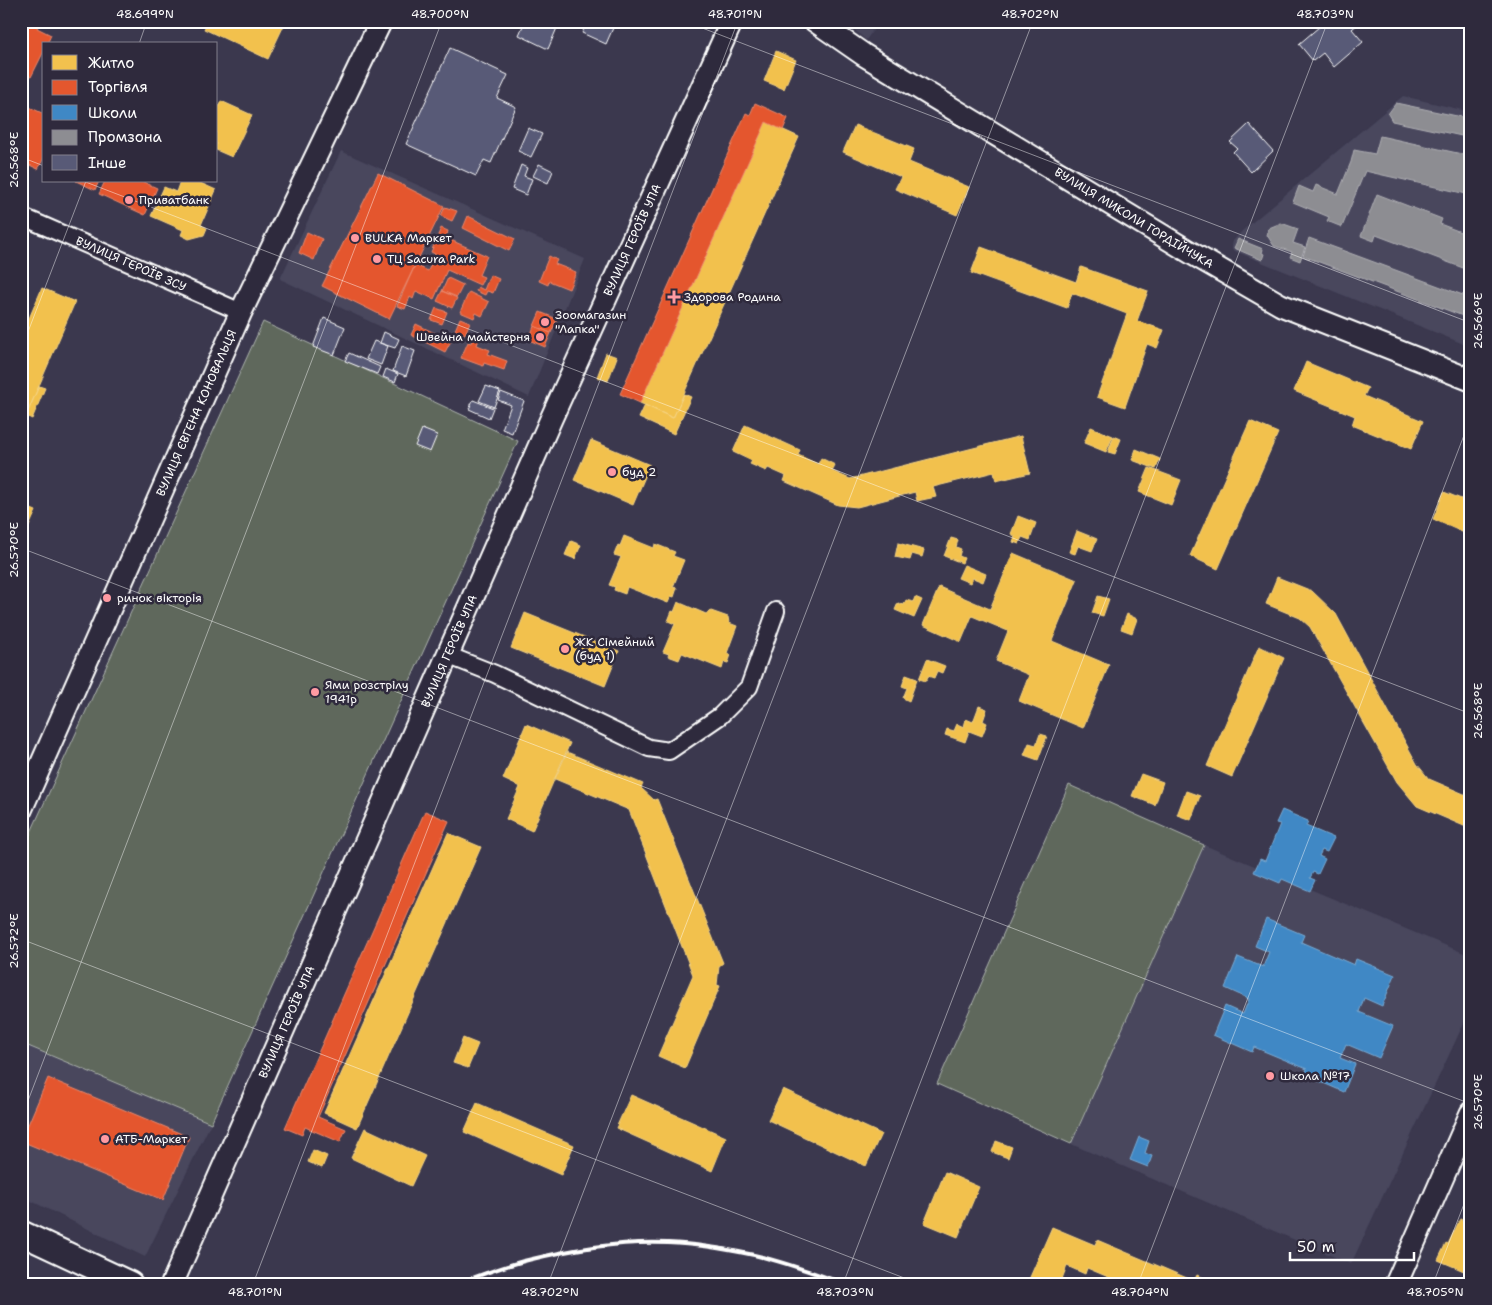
<svg xmlns="http://www.w3.org/2000/svg" width="1492" height="1305" font-family="'Shantell Sans',sans-serif">
<style>
.built{fill:#48465d}
.green{fill:#5e685c;stroke:#aeb4ae}
.homes{fill:#f2c14e;stroke:#f6d483}
.shops{fill:#e4572e;stroke:#ec896d}
.schools{fill:#3f88c5;stroke:#79acd6}
.industry{fill:#8d8d92;stroke:#afafb3}
.building{fill:#585a77;stroke:#fff}
.lines{fill:none;stroke-linecap:round;stroke-linejoin:round}
.minor-casing{stroke:#fff;stroke-width:20}
.tertiary-casing{stroke:#fff;stroke-width:25}
.secondary-casing{stroke:#fff;stroke-width:28}
.minor{stroke:#2f2a3d;stroke-width:16}
.tertiary{stroke:#2f2a3d;stroke-width:21}
.secondary{stroke:#2f2a3d;stroke-width:24}
.rail{stroke:#fff;stroke-width:4}
.ticks{fill:none;stroke:#fff;stroke-width:1;stroke-opacity:0.45}
.poi-dot{fill:#ff9aa2;stroke:#2f2a3d;stroke-width:2}
.labels{text-anchor:middle;dominant-baseline:central;stroke-width:5;stroke-linejoin:round;paint-order:stroke}
.poi-label{font-size:12px;fill:#fff;stroke:#2f2a3d;text-anchor:start}
.street-label{font-size:12px;fill:#fff;stroke:#2f2a3d}
.neatline{fill:none;stroke:#fff;stroke-width:2}
.ticks-label{font-size:12px;text-anchor:middle;fill:#fff}
</style>
<rect width="100%" height="100%" fill="#3b384e"/>
<filter id="ink" filterUnits="userSpaceOnUse"><feTurbulence type="fractalNoise" baseFrequency=".02" numOctaves="2"/><feDisplacementMap in="SourceGraphic" scale="10" xChannelSelector="R" yChannelSelector="G"/><feConvolveMatrix kernelMatrix="1 2 1 2 8 2 1 2 1" color-interpolation-filters="sRGB"/></filter>
<g filter="url(#ink)">
<path class="built" d="M844,21H880L866,40Z
M1403,96L1471,112V347L1232,250V246L1233,241L1242,231Z
M341,151L585,259L529,397L280,279Z
M1204,845L1471,956V1008L1351,1264L1071,1144Z
M21,1043L211,1123L145,1257L21,1196Z"/>
<path class="green" d="M263,322L518,441L211,1123L21,1043V854Z
M1069,785L1204,845L1071,1144L937,1084Z"/>
<path class="homes" d="M208,21H286L268,59L204,29Z
M776,51L796,60L784,89L764,81Z
M221,101L252,115L232,157L216,150V113Z
M766,122L799,137L673,418L640,403Z
M855,125L914,149L909,162L969,187L957,215L895,189L901,177L843,152Z
M180,181H196L216,190L201,225L207,228L204,235L189,239L181,235L183,230L151,216L164,187L176,192Z
M981,247L1076,282L1081,267L1148,291L1137,321L1164,330L1157,348L1147,344L1125,407L1097,397L1127,314L1072,293L1067,308L971,273Z
M42,288L75,302L26,416L21,414V337Z
M606,353L617,357L608,381L597,377Z
M1306,362L1368,388L1364,396L1423,421L1411,449L1352,425L1355,416L1294,391Z
M39,386L45,388L32,419L26,416Z
M684,394L691,397L674,434L639,418L645,405L673,418Z
M1250,421L1278,433L1218,569L1190,556Z
M745,425L800,450L798,455L818,464L821,458L835,465L832,471L850,479L1021,436L1030,473L996,481L994,472L933,487L936,497L917,501L915,492L857,507L838,505L784,481L786,476L768,468L766,471L750,464L752,461L733,452Z
M1091,427L1113,436L1106,452L1084,443Z
M1114,436L1121,439L1115,454L1108,452Z
M591,440L650,465L633,505L574,480Z
M1136,449L1160,459L1156,469L1132,460Z
M1149,468L1181,480L1171,505L1139,492Z
M1444,492L1471,503V536L1433,519Z
M21,505L36,511L21,544Z
M1018,516L1036,523L1030,540L1022,537L1019,544L1013,542L1015,536L1011,534Z
M1077,531L1097,539L1092,551L1078,546L1075,554L1069,552Z
M624,536L654,548L655,544L675,552L673,556L684,560L673,587L677,588L674,597L671,596L668,603L627,587L625,594L614,590L615,587L609,585L621,557L614,555L618,545L620,546Z
M951,538L958,540L956,547L961,549L959,556L964,558L962,563L944,556Z
M571,541L581,545L575,559L565,555Z
M898,543L924,550L922,557L912,554L910,560L895,557Z
M1013,553L1077,580L1052,641L1109,665L1083,728L1019,701L1029,675L996,661L1008,631L972,616L961,642L923,625L939,587L990,609Z
M964,565L986,574L983,582L973,578L970,583L958,578Z
M1277,577L1312,591L1336,614L1417,764L1429,779L1471,797V829L1417,806L1397,782L1310,627L1300,618L1266,604Z
M1098,596L1109,599L1103,616L1092,613Z
M915,597L922,600L914,618L895,610L898,603L904,605L906,600L913,602Z
M678,602L706,614L711,611L728,617L729,623L737,626L727,653L731,655L728,663L724,662L722,669L682,653L679,660L668,656L669,654L663,652L675,624L668,621L672,611L674,612Z
M525,613L619,651L605,686L511,648Z
M1127,614L1137,619L1132,633L1121,629Z
M1259,646L1284,658L1232,777L1207,766Z
M927,659L945,666L942,673L937,671L934,678L928,676L926,681L919,679Z
M906,675L917,679L909,701L903,698L907,688L902,686Z
M979,706L987,709L983,721L987,723L982,736L969,731L965,742L945,735L947,729L954,731L957,724L964,727L966,719L973,722Z
M526,724L570,743L532,831L506,819L520,787L503,779Z
M1040,734L1047,736L1038,760L1024,755L1029,743L1036,745Z
M567,752L643,784L641,788L654,800L657,799L723,963L719,966L717,985L720,986L685,1068L658,1056L693,975L629,810L555,779Z
M1141,774L1163,782L1155,805L1132,796Z
M1186,791L1200,796L1191,820L1177,815Z
M448,833L481,847L357,1128L324,1113Z
M463,1038L478,1044L468,1068L453,1063Z
M783,1089L881,1134L866,1166L768,1120Z
M631,1095L726,1137L712,1171L616,1128Z
M477,1103L574,1145L561,1175L464,1132Z
M365,1128L425,1156L411,1186L351,1158Z
M996,1141L1012,1147L1008,1158L992,1152Z
M313,1150L327,1156L322,1168L308,1162Z
M945,1172L979,1187L958,1237L924,1223Z
M1460,1219L1471,1224V1274L1438,1260L1446,1243L1448,1244Z
M1052,1227L1095,1245L1097,1240L1194,1281L1197,1275L1218,1284H1125L1087,1268L1085,1274L1067,1266L1060,1284H1027Z"/>
<path class="shops" d="M21,21H40L37,28L51,35L47,44H44V51L31,77L21,72Z
M21,103L44,114V158L38,169L21,161Z
M755,103L788,118L783,130L766,122L640,403L620,394L746,113L750,115Z
M378,173L444,206L389,319L322,286Z
M76,181H99L95,190Z
M105,181H141L157,188L145,215L99,194Z
M445,207L457,211L452,221L441,216Z
M468,216L515,239L509,251L463,228Z
M441,228L448,231L446,238L487,256L479,275L484,277L480,285L447,270L434,299L416,291L413,299L410,297L405,309L397,306L415,265L428,271L435,254L431,252Z
M307,232L322,239L314,260L299,253Z
M549,256L557,260L555,264L576,272L569,289L549,281L548,285L539,281Z
M490,275L499,279L493,293L487,291L485,295L476,291L478,287L484,290Z
M448,278L463,285L457,297L442,291Z
M442,291L457,298L452,308L437,301Z
M469,292L489,302L482,316L476,313L474,318L460,312Z
M436,308L447,312L442,324L431,320Z
M540,312L557,319L551,333L534,326Z
M460,318L470,322L465,334L455,330Z
M416,324L451,341L445,352L411,335Z
M534,326L551,333L545,347L529,340Z
M474,337L479,339L477,345L490,350L488,354L507,361L504,370L484,363L483,366L461,358L468,342L471,343Z
M425,811L449,821L318,1117L346,1129L340,1142L305,1127L302,1135L285,1128Z
M48,1078L189,1137L163,1200L21,1141Z"/>
<path class="schools" d="M1282,810L1308,821L1306,826L1334,838L1327,852L1322,850L1319,856L1325,859L1318,874L1313,872L1310,878L1315,880L1310,891L1282,879L1280,883L1254,872L1260,859L1265,861L1280,824L1276,823Z
M1266,919L1304,935L1301,942L1354,965L1356,959L1395,975L1382,1006L1364,998L1359,1012L1393,1026L1379,1058L1346,1044L1340,1058L1355,1064L1344,1092L1305,1075L1307,1069L1254,1047L1252,1052L1213,1035L1225,1006L1243,1014L1249,999L1225,988L1238,957L1263,967L1269,952L1255,946Z
M1139,1137L1149,1141L1145,1153L1152,1156L1148,1167L1130,1160Z"/>
<path class="industry" d="M1396,103L1471,119V138L1392,121L1388,114Z
M1380,136L1471,156V195L1365,171L1342,227L1327,221L1329,217L1293,202L1299,186L1313,192L1316,185L1338,194L1351,162L1354,150L1375,154Z
M1377,194L1442,219L1440,224L1471,236V271L1376,235L1374,241L1361,236Z
M1281,223L1298,229L1293,243L1305,247L1300,261L1290,257L1292,252L1274,246L1267,235L1269,228Z
M1309,238L1471,298V319L1303,256Z
M1238,239L1263,249L1262,253L1264,254L1262,260L1234,248Z"/>
<path class="building" d="M525,21H560L548,49L519,35Z
M588,21H616L606,44L582,33Z
M1326,21H1357L1359,23L1352,29L1363,42L1334,67L1323,53L1313,61L1299,44Z
M450,48L508,75L497,98L516,107L491,163L484,160L476,176L406,144Z
M1249,124L1273,151L1251,172L1233,152L1237,148L1230,142Z
M528,128L542,134L531,157L518,151Z
M539,164L553,171L548,183L533,176Z
M521,165L527,168L524,176L532,179L526,195L512,189Z
M324,318L345,327L334,355L313,347Z
M384,332L399,339L395,348L380,343Z
M374,341L388,346L381,365L366,359Z
M402,346L415,351L406,376L393,371Z
M349,353L380,367L377,374L345,361Z
M386,369L398,374L395,382L383,377Z
M486,386L500,391L494,407L479,401Z
M501,392L524,401L512,433L502,429L511,405L498,400Z
M473,400L493,408L489,418L469,409Z
M422,429L437,435L430,452L415,446Z"/>
<g class="lines">
<defs>
<g id="minor">
<path id="s1" d="M21,216L241,312"/>
<path d="M447,655L495,674L649,748L669,751L720,716L749,687L776,611"/>
</g>
<g id="tertiary">
<path id="s2" d="M815,21L864,55L1193,254L1281,305L1471,380"/>
<path id="s3" d="M21,810L241,312L381,21"/>
<path id="s4" d="M172,1284L551,419L732,21"/>
<path d="M1396,1284L1471,1113"/>
</g>
<path id="secondary" d="M21,1233L130,1284"/>
</defs>
<use href="#minor" class="minor-casing"/>
<use href="#tertiary" class="tertiary-casing"/>
<use href="#secondary" class="secondary-casing"/>
<use href="#minor" class="minor"/>
<use href="#tertiary" class="tertiary"/>
<use href="#secondary" class="secondary"/>
<path class="rail" d="M455,1284C479,1276 503,1266 528,1260C572,1249 622,1241 668,1243C697,1244 726,1249 754,1255C785,1262 815,1273 845,1284"/>
</g>
</g>
<path class="ticks" d="M684,21L1471,323M139,44L147,21M21,157L44,166M83,181L1471,714M21,350L86,181M21,548L1471,1104M21,939L920,1284M21,1119L442,21M253,1284L738,21M548,1284L1033,21M843,1284L1328,21M1138,1284L1471,417M1433,1284L1471,1186"/>
<g class="poi-dot">
<circle cx="129" cy="200" r="5"/>
<circle cx="355" cy="238" r="5"/>
<circle cx="377" cy="259" r="5"/>
<path d="M671.5 289.5h5v5h5v5h-5v5h-5v-5h-5v-5h5z"/>
<circle cx="545" cy="322" r="5"/>
<circle cx="540" cy="337" r="5"/>
<circle cx="612" cy="472" r="5"/>
<circle cx="107" cy="598" r="5"/>
<circle cx="565" cy="649" r="5"/>
<circle cx="315" cy="692" r="5"/>
<circle cx="1270" cy="1076" r="5"/>
<circle cx="105" cy="1139" r="5"/>
</g>
<g class="labels">
<g class="poi-label">
<text x="139" y="200">Приватбанк</text>
<text x="365" y="238">BULKA Маркет</text>
<text x="387" y="259">ТЦ Sacura Park</text>
<text x="684" y="297">Здорова Родина</text>
<text x="555" y="315">Зоомагазин<tspan x="555" dy="14">"Лапка"</tspan></text>
<text x="530" y="337" text-anchor="end">Швейна майстерня</text>
<text x="622" y="472">буд 2</text>
<text x="117" y="598">ринок вікторія</text>
<text x="575" y="642">ЖК Сімейний<tspan x="575" dy="14">(буд 1)</tspan></text>
<text x="325" y="685">Ями розстрілу<tspan x="325" dy="14">1941р</tspan></text>
<text x="1280" y="1076">Школа №17</text>
<text x="115" y="1139">АТБ-Маркет</text>
</g>
<g class="street-label">
<text stroke="none"><textPath href="#s2" startOffset="375">ВУЛИЦЯ МИКОЛИ ГОРДІЙЧУКА</textPath></text>
<text stroke="none"><textPath href="#s4" startOffset="1141">ВУЛИЦЯ ГЕРОЇВ УПА</textPath></text>
<text stroke="none"><textPath href="#s1" startOffset="120">ВУЛИЦЯ ГЕРОЇВ ЗСУ</textPath></text>
<text stroke="none"><textPath href="#s3" startOffset="434">ВУЛИЦЯ ЄВГЕНА КОНОВАЛЬЦЯ</textPath></text>
<text stroke="none"><textPath href="#s4" startOffset="691">ВУЛИЦЯ ГЕРОЇВ УПА</textPath></text>
<text stroke="none"><textPath href="#s4" startOffset="286">ВУЛИЦЯ ГЕРОЇВ УПА</textPath></text>
</g>
</g>
<rect width="1492" height="1305" fill="none" stroke="#2f2a3d" stroke-width="55"/>
<rect x="42" y="42" width="175" height="140" fill="#2f2a3d" stroke="#827f8b"/>
<rect x="52" y="55" width="25" height="15" fill="#f2c14e" stroke="#827f8b"/>
<text x="88" y="68" font-size="15" fill="#ffffff">Житло</text>
<rect x="52" y="80" width="25" height="15" fill="#e4572e" stroke="#827f8b"/>
<text x="88" y="92" font-size="15" fill="#ffffff">Торгівля</text>
<rect x="52" y="105" width="25" height="15" fill="#3f88c5" stroke="#827f8b"/>
<text x="88" y="118" font-size="15" fill="#ffffff">Школи</text>
<rect x="52" y="130" width="25" height="15" fill="#8d8d92" stroke="#827f8b"/>
<text x="88" y="142" font-size="15" fill="#ffffff">Промзона</text>
<rect x="52" y="155" width="25" height="15" fill="#585a77" stroke="#827f8b"/>
<text x="88" y="168" font-size="15" fill="#ffffff">Інше</text>
<path d="M1290 1252v8h124v-8" fill="none" stroke="#ffffff" stroke-width="2.5"/>
<text x="1297" y="1252" font-size="15" fill="#ffffff" stroke="#2f2a3d" stroke-width="4" paint-order="stroke">50 m</text>
<rect x="28" y="28" width="1436" height="1250" class="neatline"/>
<g class="ticks-label">
<text x="145" y="18">48.699°N</text>
<text x="440" y="18">48.700°N</text>
<text x="735" y="18">48.701°N</text>
<text x="1030" y="18">48.702°N</text>
<text x="1325" y="18">48.703°N</text>
<text transform="translate(14 160) rotate(-90)" y="4">26.568°E</text>
<text transform="translate(1478 321) rotate(-90)" y="4">26.566°E</text>
<text transform="translate(14 550) rotate(-90)" y="4">26.570°E</text>
<text transform="translate(1478 711) rotate(-90)" y="4">26.568°E</text>
<text transform="translate(14 941) rotate(-90)" y="4">26.572°E</text>
<text transform="translate(1478 1102) rotate(-90)" y="4">26.570°E</text>
<text x="255" y="1296">48.701°N</text>
<text x="550" y="1296">48.702°N</text>
<text x="845" y="1296">48.703°N</text>
<text x="1140" y="1296">48.704°N</text>
<text x="1435" y="1296">48.705°N</text>
</g>
</svg>
